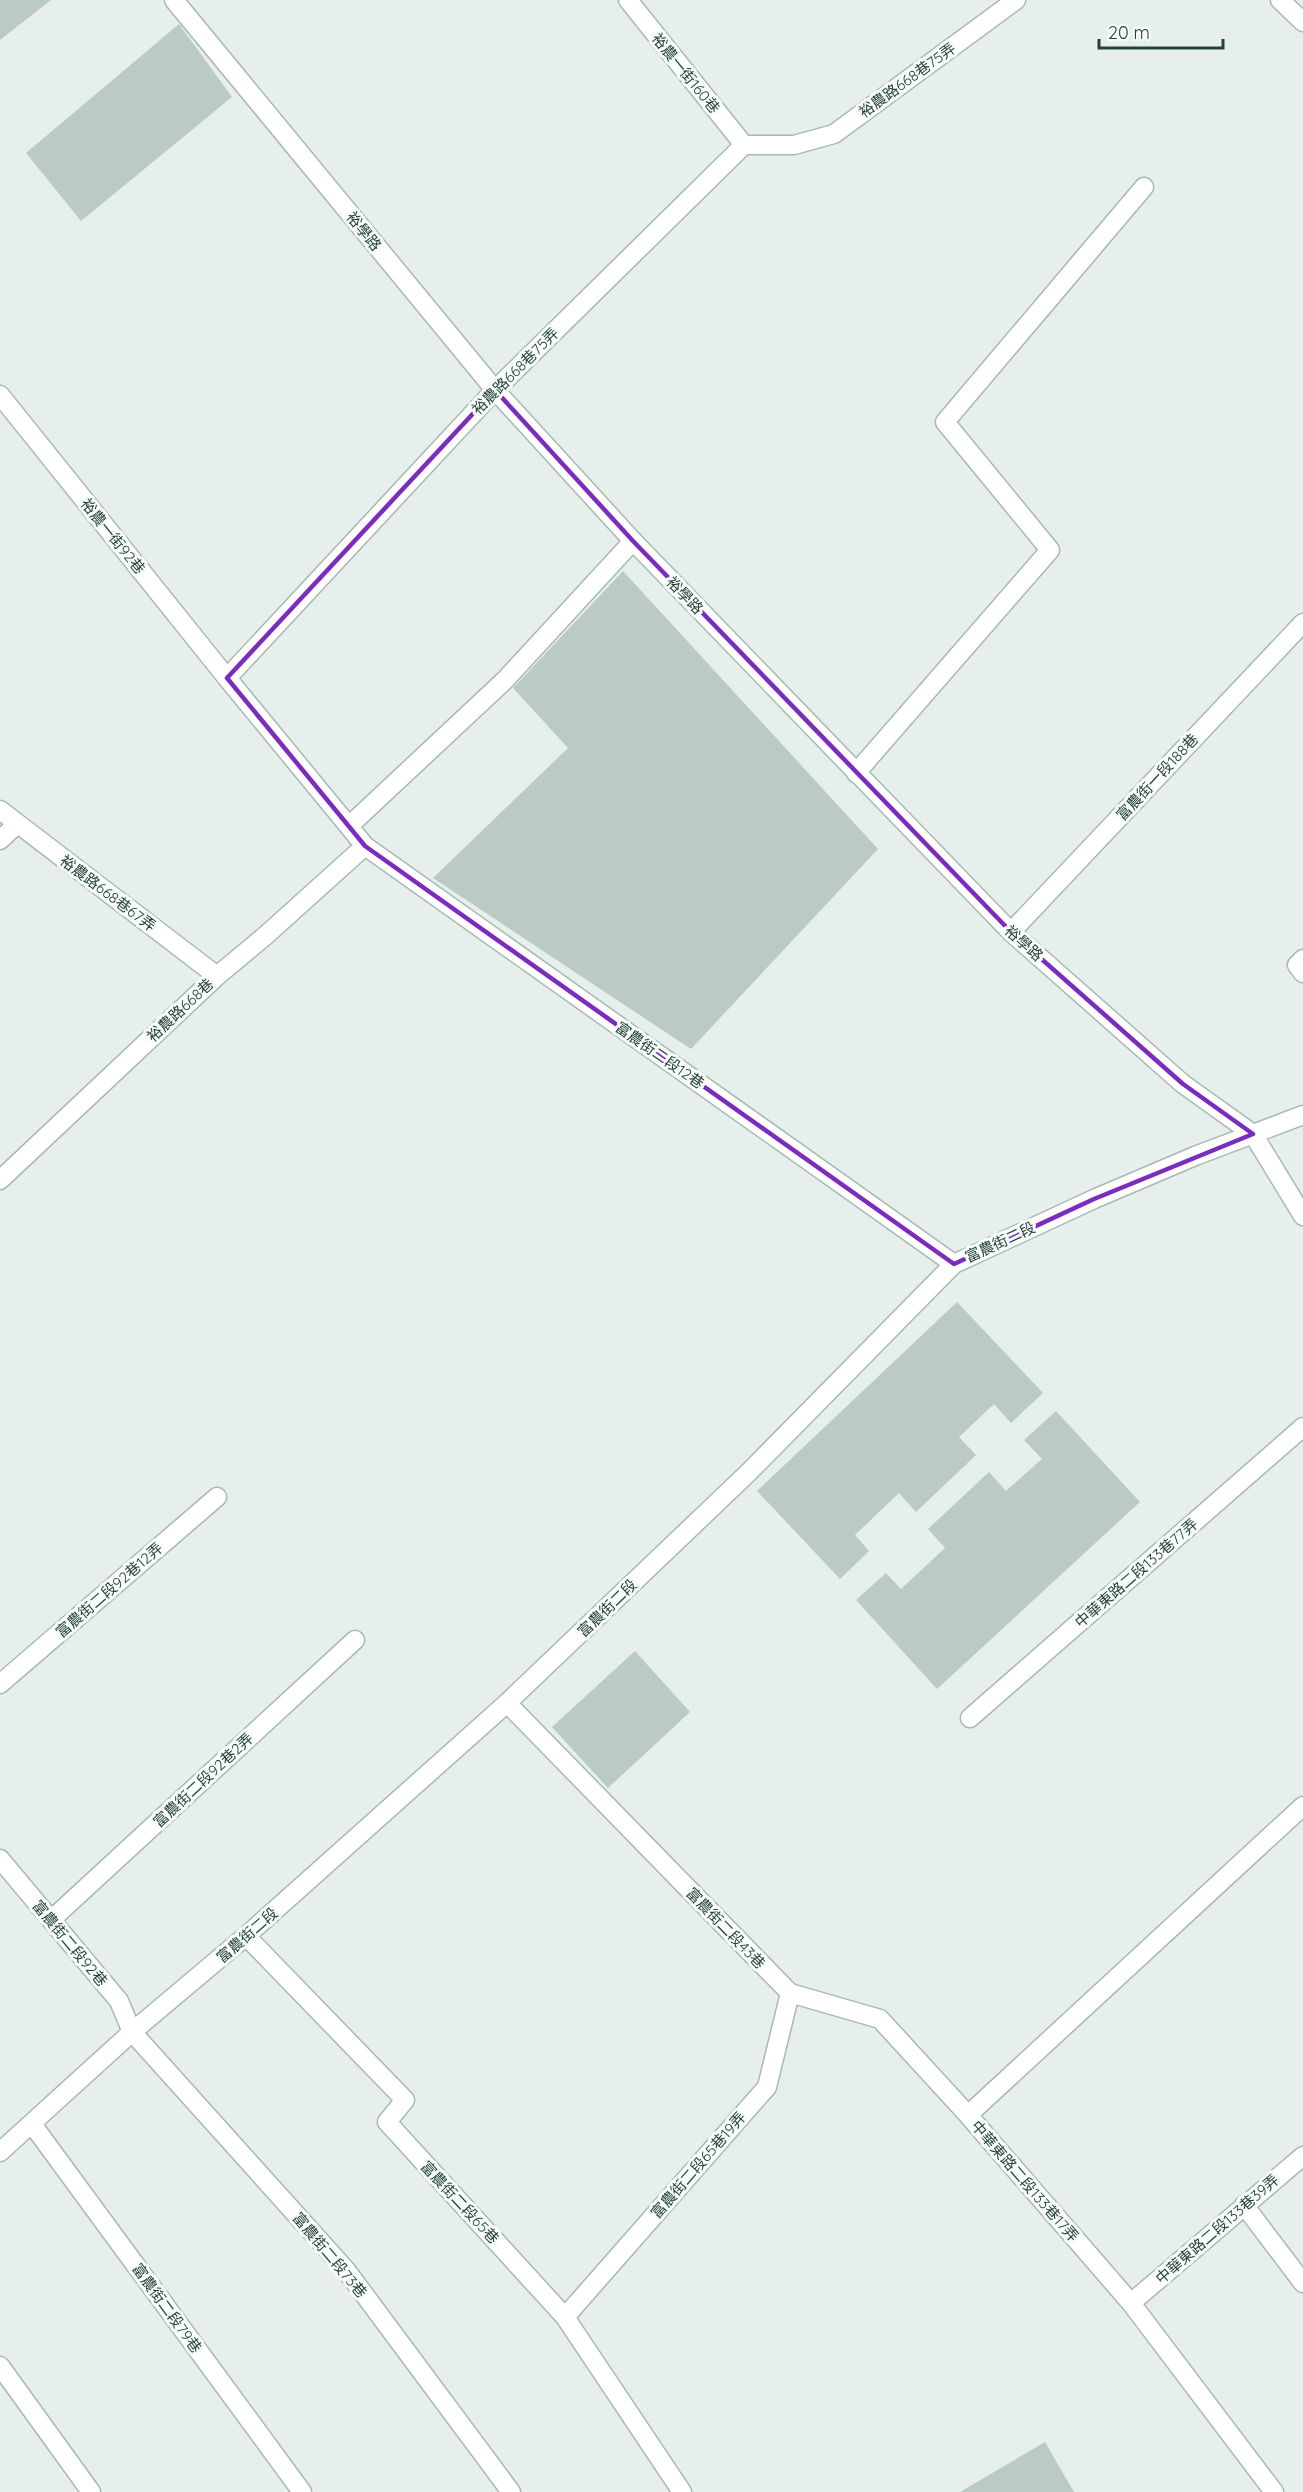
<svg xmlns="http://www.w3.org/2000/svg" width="1303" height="2492" font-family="Quicksand,'Noto Sans TC',sans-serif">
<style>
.building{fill:#bbcac4}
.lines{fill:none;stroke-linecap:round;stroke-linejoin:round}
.service-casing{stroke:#a8b8b2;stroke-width:21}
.minor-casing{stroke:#a8b8b2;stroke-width:21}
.service{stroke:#fff;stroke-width:18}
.minor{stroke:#fff;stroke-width:18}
.marked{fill:none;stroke:#7b2cbf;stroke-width:4.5;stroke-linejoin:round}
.labels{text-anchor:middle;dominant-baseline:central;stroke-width:6;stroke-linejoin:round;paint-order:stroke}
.street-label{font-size:15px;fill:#24423a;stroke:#f7fbf9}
</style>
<rect width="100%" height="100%" fill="#e6efeb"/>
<path class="building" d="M0,0H51L0,40Z
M179,24L232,97L81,221L26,153Z
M623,571L878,849L691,1049L433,878L568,748L513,688Z
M957,1302L1043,1393L1011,1423L994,1404L959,1437L976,1455L916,1512L899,1493L855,1535L869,1551L840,1579L757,1491Z
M1056,1411L1140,1502L937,1689L856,1600L886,1573L901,1589L945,1548L928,1529L989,1472L1006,1491L1042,1459L1024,1440Z
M635,1651L690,1712L608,1788L552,1727Z
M1045,2442L1074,2492H960Z"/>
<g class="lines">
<defs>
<path id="service" d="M1280,0L1303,22
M856,773L1050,550L945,422L1144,187
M349,826L505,680L633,541
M0,840L17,824
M1303,959L1297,965L1303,973
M0,1684L217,1497
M507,1703L790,1993L880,2019L968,2115L1131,2303L1274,2492
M970,1718L1303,1427
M0,1859L119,2001L132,2032L346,2270L511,2492
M51,1920L355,1640
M968,2115L1303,1806
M32,2124L302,2492
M1244,2205L1303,2283
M1131,2303L1303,2156
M565,2317L767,2087L790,1993"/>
<path id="minor" d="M174,0L495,390L633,541L1011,932L1183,1084L1253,1134L1303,1216
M628,0L744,145
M0,395L227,678
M0,810L217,976
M1011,932L1303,623
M0,1180L217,976L265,936L365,846
M954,1264L365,846L227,678L495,390L744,145H794L834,134L1016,0
M246,1936L405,2100L387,2122L565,2317L682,2492
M0,2152L132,2032L246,1936L507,1703L749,1472L954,1264L1094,1199L1195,1156L1303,1115
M0,2366L91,2492"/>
</defs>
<use href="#service" class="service-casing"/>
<use href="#minor" class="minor-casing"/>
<use href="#service" class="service"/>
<use href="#minor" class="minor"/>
</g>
<path class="marked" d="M495,390L633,541L1011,932L1183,1084L1253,1134L1094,1199L954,1264L365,846L227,678Z"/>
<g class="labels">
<g class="street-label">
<text transform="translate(686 73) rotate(51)">裕農一街160巷</text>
<text transform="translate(907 80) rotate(-36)">裕農路668巷75弄</text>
<text transform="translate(364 231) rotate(51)">裕學路</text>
<text transform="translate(515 371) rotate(-45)">裕農路668巷75弄</text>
<text transform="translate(113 536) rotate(51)">裕農一街92巷</text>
<text transform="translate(685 595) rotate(46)">裕學路</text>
<text transform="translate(1157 777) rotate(-47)">富農街一段188巷</text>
<text transform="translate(108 893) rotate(37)">裕農路668巷67弄</text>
<text transform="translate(1024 943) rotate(42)">裕學路</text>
<text transform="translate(180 1010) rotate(-43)">裕農路668巷</text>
<text transform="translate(660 1055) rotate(35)">富農街二段12巷</text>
<text transform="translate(1000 1242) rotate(-25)">富農街二段</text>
<text transform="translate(1136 1573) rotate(-41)">中華東路二段133巷77弄</text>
<text transform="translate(109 1590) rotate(-41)">富農街二段92巷12弄</text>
<text transform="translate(607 1608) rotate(-44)">富農街二段</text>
<text transform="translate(203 1780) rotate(-43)">富農街二段92巷2弄</text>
<text transform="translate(726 1928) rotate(46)">富農街二段43巷</text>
<text transform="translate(247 1935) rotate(-41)">富農街二段</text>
<text transform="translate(70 1943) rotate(50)">富農街二段92巷</text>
<text transform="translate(698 2165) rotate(-49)">富農街二段65巷19弄</text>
<text transform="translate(1025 2181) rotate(49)">中華東路二段133巷17弄</text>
<text transform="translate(460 2202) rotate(47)">富農街二段65巷</text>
<text transform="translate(1217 2229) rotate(-41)">中華東路二段133巷39弄</text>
<text transform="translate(330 2255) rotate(50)">富農街二段73巷</text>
<text transform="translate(167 2308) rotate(54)">富農街二段79巷</text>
</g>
</g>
<path d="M1099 39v9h124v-9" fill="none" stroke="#24423a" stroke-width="3"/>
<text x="1108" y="39" font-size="18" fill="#24423a" stroke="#f7fbf9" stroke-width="4.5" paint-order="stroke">20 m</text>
</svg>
